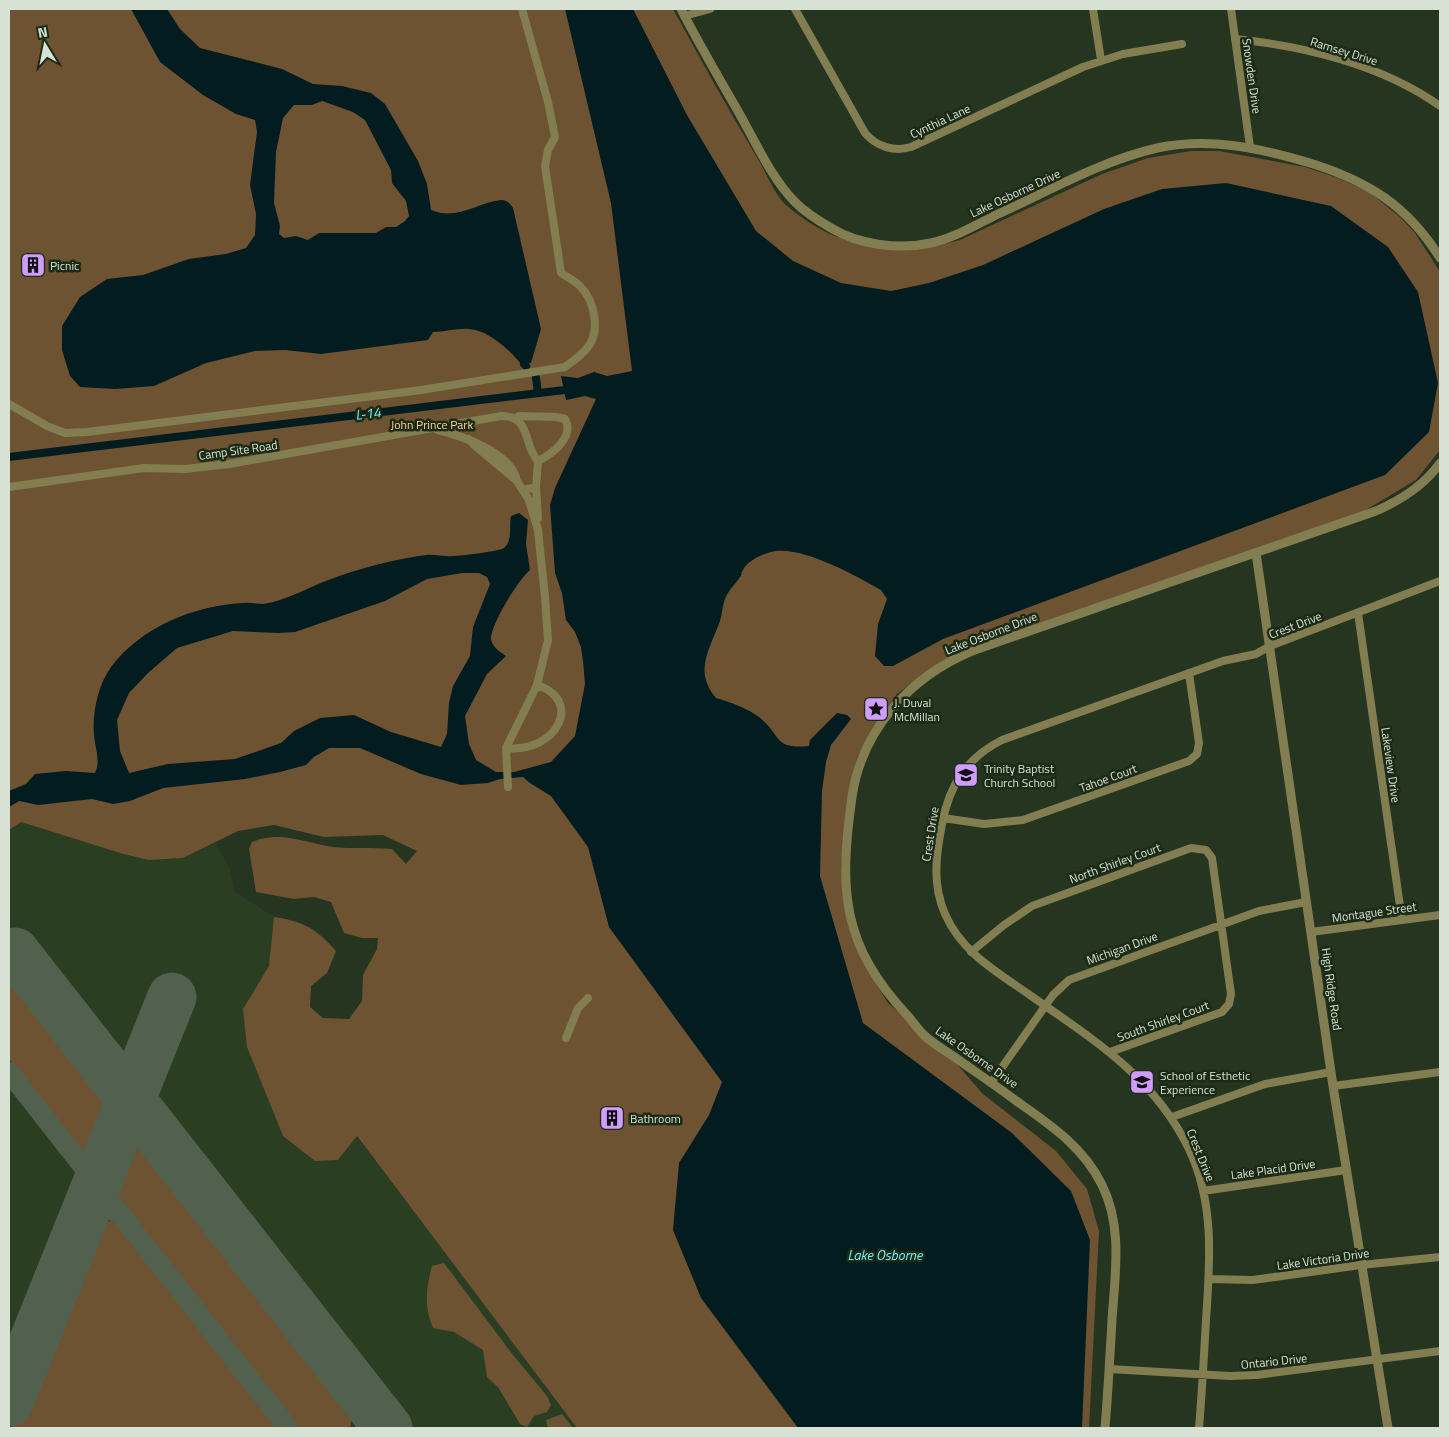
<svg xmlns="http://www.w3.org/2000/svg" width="1449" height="1437" font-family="'Titillium Web',sans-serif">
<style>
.built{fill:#2a3e22}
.green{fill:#6e5332}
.water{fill:#031c1f;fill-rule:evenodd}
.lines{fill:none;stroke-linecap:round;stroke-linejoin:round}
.canal{stroke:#031c1f;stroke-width:8}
.taxiway{stroke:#52614e;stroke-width:20}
.runway{stroke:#52614e;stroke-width:49}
.minor{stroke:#827e51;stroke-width:8}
.tertiary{stroke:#827e51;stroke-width:9}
.labels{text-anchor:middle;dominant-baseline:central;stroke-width:5;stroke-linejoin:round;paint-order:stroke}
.street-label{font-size:12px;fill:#d7e1d4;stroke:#1c2b16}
.poi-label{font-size:12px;fill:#d7e1d4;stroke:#1c2b16;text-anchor:start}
.park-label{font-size:12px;fill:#ffcf98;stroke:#1c2b16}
.water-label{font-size:14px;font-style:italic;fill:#74effd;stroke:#1c2b16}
</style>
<rect width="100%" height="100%" fill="#253520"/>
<path class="built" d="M21,822L120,853L148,860L183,858L215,843L229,866L234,891L274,917L269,966L243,1009L356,1136L578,1428H9V830Z"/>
<path class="green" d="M9,9H673C701,60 729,111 759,161C766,173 776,197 787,206C839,250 895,258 960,240L1102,174L1148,158L1191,151H1219L1305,167L1338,178L1369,192L1400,217L1415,233L1440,272V450L1416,480L1364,511L1030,628L926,672L897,694L880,718L846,819L841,865L851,934L868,971L888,1003L948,1054L983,1094L1056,1151L1087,1189L1099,1231L1089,1428H577L357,1136L338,1160L315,1161L283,1136L247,1047L243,1009L269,966L274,917C303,921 317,929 336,951L327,973L311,986L310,1007L323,1018L349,1019L362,1001L363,975L377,949L378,938H362L344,933L331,902L314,897L294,899L256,892L249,849L252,842C280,830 305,843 333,847C352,849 373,847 392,849L406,864L417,851L383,835L324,837L274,825L238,831L183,858L148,860L120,853L21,822L9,830Z
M9,985H15L27,992L115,1106L95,1153L87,1158L9,1059Z
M131,1132L353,1412L350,1428H297L116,1197L113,1187Z
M110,1221L120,1225L127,1233L279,1428H12L93,1227Z
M444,1263L513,1355L547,1396L551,1405L547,1412L534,1416L527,1427L520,1424L498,1387L487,1377L483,1350L454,1332L433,1328C424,1306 426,1288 432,1266Z
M562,1414L573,1428H548L546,1420Z"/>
<path class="water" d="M131,9H167L180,29L200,48L282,69L313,84L342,86L371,93L385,104L418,161L427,184L431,210C457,221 476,203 501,200C506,200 510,203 513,208L541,329L531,363L521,364C510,350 488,330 469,329C458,328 445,332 433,332L428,340L321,354L285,350L255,351L206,363L154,386L115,389L80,387L70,376L62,350V326L80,297L107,279L143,275L189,259L226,254L246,248L255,235L256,214L250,185L257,132L255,120L236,114L203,95L160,62ZM322,101L353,112L365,120L391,170L392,183L406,201L409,216L405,221L396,227H386L376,233H319L308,240L296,236L284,238L279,234L280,226L274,203L276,152L283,118L294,105H312Z
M565,9H633L687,115L756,231L793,261L841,283L891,291L929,283L983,265L1104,209L1162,189L1226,183L1331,206L1388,247L1418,292L1438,383L1429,432L1385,475L943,639L893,666H884L875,656L878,624L887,599L881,590C856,576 800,544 771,552C763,554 747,561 743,570C739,576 744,571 740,577C734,586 727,591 724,602C722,608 722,615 720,621C710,649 693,671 716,698C732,703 745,707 759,717C781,734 773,750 809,746L810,740L837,713L847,715L851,719L831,745L826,762L822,791L820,876L863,1023L1012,1133L1071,1191L1090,1240L1082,1428H798L701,1298L673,1230L679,1163L709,1115L722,1082L609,927L588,847L551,796L530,783L523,777L500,779L488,783L461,785L421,774L360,748H329L314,757L306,765L280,772L245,779L163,788L130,801L113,804L92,799L38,805L19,801L9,807V791L26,784L35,774L66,771L95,773C101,761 95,748 94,735C92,713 98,685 111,667C141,627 195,605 244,603C250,602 257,604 263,604C285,601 309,587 331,579C360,568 395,559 426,555C435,554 444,557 453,556C460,556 501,551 504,548C513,540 509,526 511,516L519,513L528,520L526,544L530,570C518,580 491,624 491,639C492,647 500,652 506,656L487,674L465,716L469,744L476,760L496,772H514L551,762L575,736L585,684L583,661L581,647L575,632L566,620L562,593L555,573L550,505L555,488L596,399L585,396L566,400L561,376L578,378L594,372L607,376L632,371L611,203ZM462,573H479L487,577L490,584L473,627L470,656L453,686L449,703L447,734L441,747L391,732L354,715L320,718L294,731L281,743L235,759L168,764L129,773L120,751L117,720L129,693L148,673L177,648L233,631L278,633L295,632L385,601L427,579Z"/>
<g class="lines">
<path class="canal" d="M524,364L526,366
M536,378L538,393
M9,457L573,389"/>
<path class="taxiway" d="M9,968L23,962
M9,1072L288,1428
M81,1224C92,1210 104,1204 120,1215
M365,1428L379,1416"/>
<path class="runway" d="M15,952L388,1428
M9,1402L172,997"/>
<path class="minor" d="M795,9L865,133C877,147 894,152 911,147L1083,67L1123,54L1182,44
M1093,9L1101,60
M1231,9L1250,147
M684,16L710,9
M1235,39C1305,46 1382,65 1440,106
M9,404L47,426L65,433L87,432L421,390L565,367C573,361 582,355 588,347C601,330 594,300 580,286C575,281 567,277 561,273L545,166L548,150L555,137L548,102L522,9
M515,419L519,416L556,417L565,419C575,437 552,454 538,461L536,487L523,490
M438,430C462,436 507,451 516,477
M469,439L474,445L517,481L529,500L538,530L545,597L548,640L537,685L506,748L508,787
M9,487L144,468L185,469L229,464L501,416C532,416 523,446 538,461
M536,487L538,518
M1358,613L1402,920
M506,748C555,754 585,701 537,685
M943,818L984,824L1023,820L1189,761L1197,754L1199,743L1189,673
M1311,932L1440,915
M971,952L1004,925L1032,906L1191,848L1206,850L1212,858L1231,994L1229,1004L1222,1012L1110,1052
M566,1038L578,1008L588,998
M991,1083L1053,995L1069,980L1259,911L1306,902
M1333,1086L1440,1072
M1172,1117L1265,1084L1331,1072
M1203,1191L1346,1170
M1209,1279L1253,1280L1361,1265L1440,1257
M1109,1369L1230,1376L1257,1375L1440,1351
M1199,1428C1202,1392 1204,1356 1206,1320C1210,1262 1215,1204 1189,1149C1153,1075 1092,1039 1027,993C995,971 961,951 945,914C932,884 936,855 942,824C949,786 966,758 1002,740L1223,661L1256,654L1270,646L1440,581"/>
<path class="tertiary" d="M681,9C700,46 722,83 743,120C758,148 774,181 796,203C806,213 819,221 831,228C859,245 899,250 931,243C954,238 976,225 996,215C1049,191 1101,161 1157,148C1209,137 1260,148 1310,163C1368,181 1408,206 1440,258
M1256,553L1333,1086L1388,1428
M1105,1428C1108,1392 1110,1356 1112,1320C1115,1274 1123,1227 1102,1185C1083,1146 1049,1124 1015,1100C995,1085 974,1071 953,1056C944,1050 934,1044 926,1037C919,1031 914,1023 908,1016C841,945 839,889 852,797C862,729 910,677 972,651L1376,511C1401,500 1424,486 1440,463"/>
</g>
<defs>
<symbol id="building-square" viewBox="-11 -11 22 22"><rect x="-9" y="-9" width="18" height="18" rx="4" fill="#d09dff" stroke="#1c2b16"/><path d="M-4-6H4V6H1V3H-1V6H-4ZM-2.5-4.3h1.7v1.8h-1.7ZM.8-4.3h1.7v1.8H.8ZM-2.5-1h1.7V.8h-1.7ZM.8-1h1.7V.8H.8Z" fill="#111"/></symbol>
<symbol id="sight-square" viewBox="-11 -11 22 22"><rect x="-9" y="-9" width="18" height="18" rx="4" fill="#d09dff" stroke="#1c2b16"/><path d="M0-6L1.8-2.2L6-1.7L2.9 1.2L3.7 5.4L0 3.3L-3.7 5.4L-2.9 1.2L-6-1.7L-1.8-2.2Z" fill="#111"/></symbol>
<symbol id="school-square" viewBox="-11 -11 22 22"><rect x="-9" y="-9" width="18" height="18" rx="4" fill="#d09dff" stroke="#1c2b16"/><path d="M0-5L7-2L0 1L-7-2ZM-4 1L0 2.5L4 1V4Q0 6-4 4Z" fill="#111"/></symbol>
</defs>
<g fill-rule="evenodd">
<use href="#building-square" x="19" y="251" width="28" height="28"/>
<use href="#sight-square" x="862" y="695" width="28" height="28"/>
<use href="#school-square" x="952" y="761" width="28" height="28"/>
<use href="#school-square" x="1128" y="1068" width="28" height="28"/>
<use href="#building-square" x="598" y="1104" width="28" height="28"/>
</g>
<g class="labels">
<g class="street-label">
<text transform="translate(1344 51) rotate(17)">Ramsey Drive</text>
<text transform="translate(1252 76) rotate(82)">Snowden Drive</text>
<text transform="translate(940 121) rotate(-25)">Cynthia Lane</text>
<text transform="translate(1015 193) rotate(-25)">Lake Osborne Drive</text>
<text transform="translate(238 450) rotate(-8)">Camp Site Road</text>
<text transform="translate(1295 625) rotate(-21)">Crest Drive</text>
<text transform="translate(991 633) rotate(-21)">Lake Osborne Drive</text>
<text transform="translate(1391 765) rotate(82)">Lakeview Drive</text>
<text transform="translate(1108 778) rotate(-20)">Tahoe Court</text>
<text transform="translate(930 834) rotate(-81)">Crest Drive</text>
<text transform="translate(1115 863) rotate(-20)">North Shirley Court</text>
<text transform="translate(1374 912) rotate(-8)">Montague Street</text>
<text transform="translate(1122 948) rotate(-20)">Michigan Drive</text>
<text transform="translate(1332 989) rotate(82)">High Ridge Road</text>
<text transform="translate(1163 1021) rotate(-20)">South Shirley Court</text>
<text transform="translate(977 1057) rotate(35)">Lake Osborne Drive</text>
<text transform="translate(1201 1155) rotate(68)">Crest Drive</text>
<text transform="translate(1273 1169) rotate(-8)">Lake Placid Drive</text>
<text transform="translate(1323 1259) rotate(-8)">Lake Victoria Drive</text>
<text transform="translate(1274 1361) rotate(-6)">Ontario Drive</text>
</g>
<g class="poi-label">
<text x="50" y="265">Picnic</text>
<text x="894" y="702">J. Duval<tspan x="894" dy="14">McMillan</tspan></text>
<text x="984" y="768">Trinity Baptist<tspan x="984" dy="14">Church School</tspan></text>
<text x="1160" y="1075">School of Esthetic<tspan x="1160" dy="14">Experience</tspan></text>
<text x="630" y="1118">Bathroom</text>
</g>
<g class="park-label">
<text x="432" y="424">John Prince Park</text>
</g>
<g class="water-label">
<text transform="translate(368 413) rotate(-7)">L-14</text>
<text x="885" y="1254">Lake Osborne</text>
</g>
</g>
<rect width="1449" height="1437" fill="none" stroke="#d7e1d4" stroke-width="20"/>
<g transform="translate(45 45) rotate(350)" stroke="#1c2b16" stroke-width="4" paint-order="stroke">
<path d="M0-4L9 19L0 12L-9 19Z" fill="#d7e1d4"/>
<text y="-8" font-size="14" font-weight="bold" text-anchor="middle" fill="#d7e1d4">N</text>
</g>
</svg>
